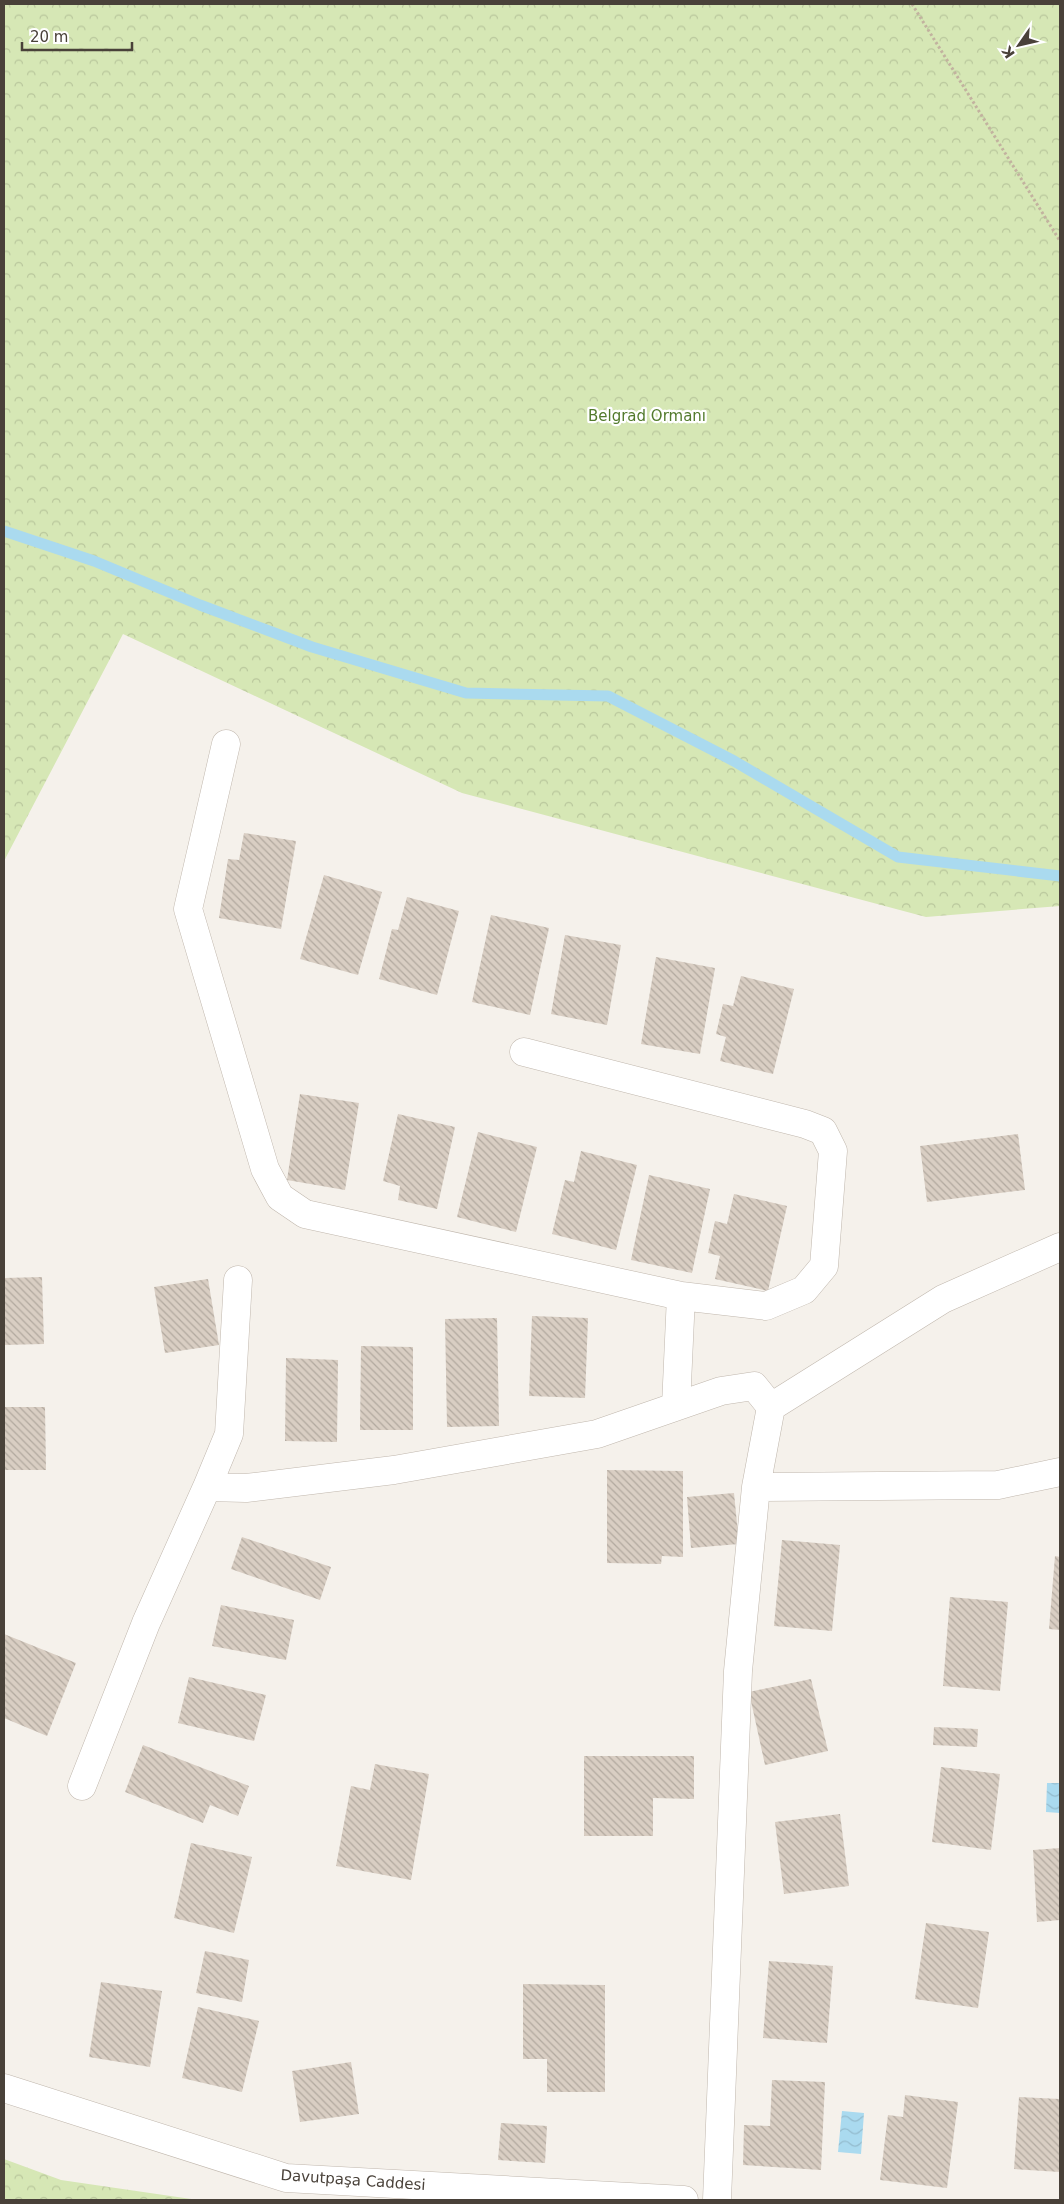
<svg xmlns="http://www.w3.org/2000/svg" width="1064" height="2204" font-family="'DejaVu Sans',sans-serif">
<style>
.forest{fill:url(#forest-crowns)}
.water{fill:url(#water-waves)}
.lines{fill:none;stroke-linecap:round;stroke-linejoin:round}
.stream{stroke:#aadaef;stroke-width:11}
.building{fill:url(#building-back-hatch)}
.minor-casing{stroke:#c0b7ad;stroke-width:29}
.path{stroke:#c2b29f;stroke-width:3;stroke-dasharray:2.5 2.5;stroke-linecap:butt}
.minor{stroke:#fff;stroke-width:28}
.labels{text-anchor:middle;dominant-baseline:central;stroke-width:4.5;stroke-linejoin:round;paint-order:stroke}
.park-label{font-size:15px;fill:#527a2c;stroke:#fff}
.street-label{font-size:15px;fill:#494139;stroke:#fff}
</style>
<defs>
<pattern id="forest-crowns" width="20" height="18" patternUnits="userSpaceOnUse" patternTransform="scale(1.25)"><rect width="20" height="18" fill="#d6e7b5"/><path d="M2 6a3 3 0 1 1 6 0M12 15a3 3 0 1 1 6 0" fill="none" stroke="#b9c79c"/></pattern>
<pattern id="water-waves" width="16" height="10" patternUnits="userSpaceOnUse" patternTransform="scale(1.25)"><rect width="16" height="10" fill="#aadaef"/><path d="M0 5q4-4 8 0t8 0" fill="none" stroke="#94bcce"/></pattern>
<pattern id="building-back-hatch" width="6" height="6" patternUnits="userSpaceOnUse" patternTransform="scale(1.25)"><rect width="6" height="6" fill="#d9cec3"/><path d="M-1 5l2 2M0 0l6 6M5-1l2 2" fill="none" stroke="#b2a99f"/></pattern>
</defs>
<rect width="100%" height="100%" fill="#f5f1eb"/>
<path class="forest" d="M4,4H1060V906L926,917L462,793L123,634L4,861Z
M4,2159L61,2180L198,2200H4Z"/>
<path class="water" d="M1047,1783H1060V1813L1046,1812Z
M842,2111L864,2113L861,2154L838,2152Z"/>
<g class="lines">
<path class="stream" d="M4,531L94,561L200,605L312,647L466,693L608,696L734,761L898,857L1060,876"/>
</g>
<path class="building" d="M244,833L296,841L281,929L219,918L228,859L239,860Z
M324,875L382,892L358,975L300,959Z
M407,897L459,911L437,995L379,979L392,929L398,930Z
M491,915L549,928L530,1015L472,1002Z
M565,935L621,945L607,1025L551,1014Z
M656,957L715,968L700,1054L641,1044Z
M741,976L794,989L773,1074L720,1061L726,1037L716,1034L723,1004L733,1006Z
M300,1094L359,1103L345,1190L287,1180Z
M398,1114L455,1127L437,1209L398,1200L400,1186L383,1181Z
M478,1132L537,1147L516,1232L457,1217Z
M1018,1134L1025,1190L927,1202L920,1146Z
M581,1151L637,1165L616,1250L552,1234L565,1180L574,1182Z
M649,1175L710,1189L692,1273L631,1260Z
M734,1194L787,1206L768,1291L715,1279L720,1256L708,1253L715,1221L727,1224Z
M42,1277L44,1344L4,1345V1278Z
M208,1279L219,1345L165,1353L154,1287Z
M532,1316L588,1318L585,1398L529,1396Z
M497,1318L499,1426L447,1427L445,1319Z
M361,1346L413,1347V1430H360Z
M286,1358L338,1360L337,1442L285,1441Z
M4,1407H45L46,1470H4Z
M607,1470L683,1471V1557L662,1556L661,1564L607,1563Z
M734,1493L739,1544L691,1548L687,1497Z
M242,1537L331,1567L320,1600L231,1569Z
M782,1540L840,1545L832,1631L774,1626Z
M1055,1556L1060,1557V1630L1049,1629Z
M950,1597L1008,1602L1000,1691L943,1686Z
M221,1605L294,1620L286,1660L212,1646Z
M4,1634L76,1663L47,1736L4,1718Z
M189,1677L266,1695L254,1741L178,1723Z
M811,1679L828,1751L765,1765L749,1692Z
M934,1727L978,1729L977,1747L933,1745Z
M143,1745L249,1786L238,1816L210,1805L203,1823L125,1792Z
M584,1756H694V1799L653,1798V1836H584Z
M375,1764L429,1774L411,1880L336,1866L351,1786L370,1790Z
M941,1767L1000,1774L991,1850L932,1842Z
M840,1814L849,1886L784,1894L775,1822Z
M191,1843L252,1857L234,1933L174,1918Z
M1060,1848V1920L1037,1922L1033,1850Z
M926,1923L989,1932L978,2008L915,1999Z
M205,1951L249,1960L242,2002L196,1993Z
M769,1961L833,1966L827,2043L763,2038Z
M101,1982L162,1991L150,2067L89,2057Z
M523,1984L605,1985V2092H547V2059H523Z
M198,2007L259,2021L242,2092L182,2078Z
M351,2062L359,2114L300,2122L292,2071Z
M772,2080L825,2082L821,2170L743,2165L744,2125L770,2126Z
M905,2095L958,2102L947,2188L880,2180L888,2115L903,2117Z
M1019,2097L1060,2099V2172L1014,2169Z
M501,2123L547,2126L545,2163L498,2160Z"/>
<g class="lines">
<defs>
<path id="minor" d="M226,744L188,909L265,1169L280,1197L305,1214L681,1296L676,1406
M524,1052L805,1124L823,1131L833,1151L824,1266L804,1290L766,1306L681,1296
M771,1407L943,1299L1060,1247
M207,1487L229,1434L238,1280
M756,1487L998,1485L1060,1472
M82,1786L146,1623L207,1487L246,1488L394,1470L597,1434L721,1391L754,1386L771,1407L756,1487L738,1671L717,2200
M4,2088L286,2178L684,2200"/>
</defs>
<use href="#minor" class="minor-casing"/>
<path class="path" d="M912,4L1060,241"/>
<use href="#minor" class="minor"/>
</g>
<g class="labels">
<g class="park-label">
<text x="647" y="416">Belgrad Ormanı</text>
</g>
<g class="street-label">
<text transform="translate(353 2180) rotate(4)">Davutpaşa Caddesi</text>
</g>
</g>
<rect width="1064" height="2204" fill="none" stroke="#494139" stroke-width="10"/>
<g transform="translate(1019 45) rotate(236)" stroke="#ffffff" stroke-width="4" paint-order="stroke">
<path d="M0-4L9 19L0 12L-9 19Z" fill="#494139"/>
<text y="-8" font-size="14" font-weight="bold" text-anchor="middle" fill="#494139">K</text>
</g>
<path d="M22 42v8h110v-8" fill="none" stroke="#494139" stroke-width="2.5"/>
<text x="30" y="42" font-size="15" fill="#494139" stroke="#ffffff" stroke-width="4" paint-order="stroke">20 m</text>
</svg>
